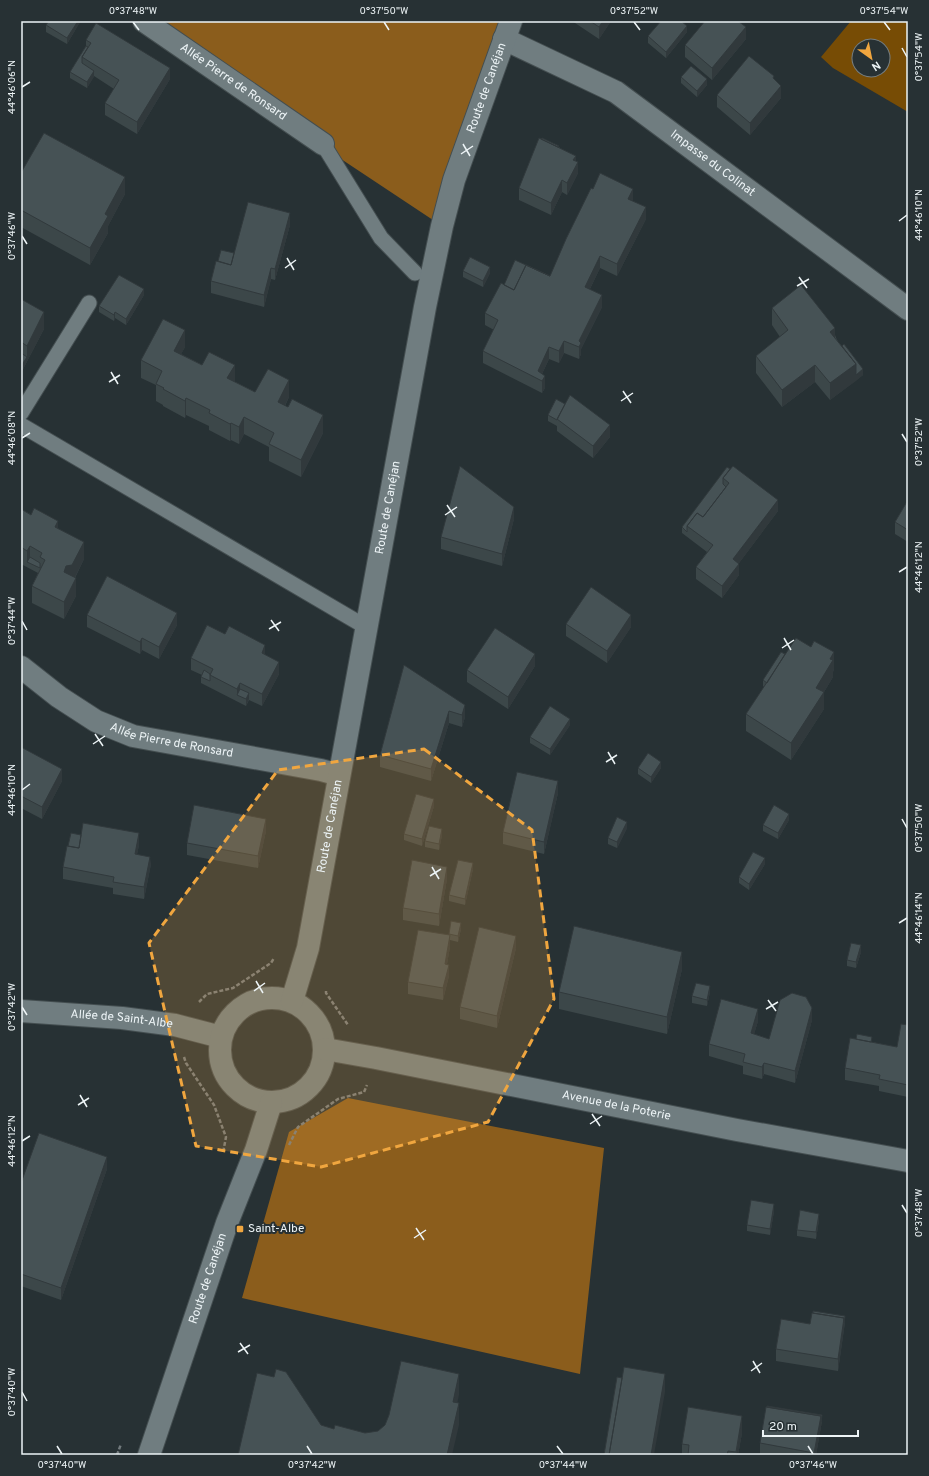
<svg xmlns="http://www.w3.org/2000/svg" width="929" height="1476" font-family="Overpass,sans-serif">
<style>
.green{fill:#774c05;fill-rule:evenodd}
.forest{fill:#8b5d1c}
.lines{fill:none;stroke-linecap:round;stroke-linejoin:round}
.service-casing{stroke:#444e50;stroke-width:17}
.minor-casing{stroke:#444e50;stroke-width:24}
.tertiary-casing{stroke:#444e50;stroke-width:24}
.path{stroke:#727a7d;stroke-width:2.5;stroke-dasharray:4 2;stroke-linecap:butt}
.service{stroke:#707d80;stroke-width:15}
.minor{stroke:#707d80;stroke-width:22}
.tertiary{stroke:#707d80;stroke-width:22}
.wall{fill:#3c4749}
.shaded-wall{fill:#31393c}
.building{fill:#465255;stroke:#31393c}
.marked{fill:#f0a63f;fill-opacity:0.2;stroke:#f0a63f;stroke-width:3;stroke-dasharray:8 5;stroke-linejoin:round}
.ticks{fill:none;stroke:#edf4f6;stroke-width:1.5}
.poi-dot{fill:#f0a63f;stroke:#273134;stroke-width:1.5}
.labels{text-anchor:middle;dominant-baseline:central;stroke-width:4;stroke-linejoin:round;paint-order:stroke}
.street-label{font-size:12px;fill:#edf4f6;stroke:#273134}
.poi-label{font-size:12px;fill:#edf4f6;stroke:#273134;text-anchor:start}
.neatline{fill:none;stroke:#edf4f6;stroke-width:1.5}
.ticks-label{font-size:10px;text-anchor:middle;fill:#edf4f6}
</style>
<rect width="100%" height="100%" fill="#273134"/>
<path class="green" d="M851,21H908V112L833,68L821,57ZM859,46H883V70H859Z"/>
<path class="forest" d="M133,21H515L442,226Z
M348,1098L604,1148L580,1374L242,1298L289,1132Z"/>
<g class="lines">
<defs>
<path id="service" d="M323,144L381,238L415,273
M21,413L89,303
M21,425L366,627"/>
<g id="minor">
<path id="s1" d="M144,21L323,144"/>
<path id="s2" d="M504,39L616,92L908,309"/>
<path id="s3" d="M21,667L59,697L96,721L133,736L321,770L339,775"/>
<path id="s4" d="M21,1011L122,1018L175,1025L221,1037"/>
</g>
<g id="tertiary">
<circle cx="272" cy="1050" r="52"/>
<path id="s5" d="M292,1001L308,948L425,307L442,226L454,180L511,21"/>
<path id="s6" d="M325,1049L376,1058L737,1130L908,1161"/>
<path id="s7" d="M149,1455L227,1223L256,1150L271,1103"/>
</g>
</defs>
<use href="#service" class="service-casing"/>
<use href="#minor" class="minor-casing"/>
<use href="#tertiary" class="tertiary-casing"/>
<path class="path" d="M326,991V993L348,1025
M199,1002L207,994L233,988L271,963L274,958
M184,1057L186,1063L214,1105L226,1137L223,1153
M289,1145L298,1127L338,1099L364,1092L367,1085
M117,1455L121,1444"/>
<use href="#service" class="service"/>
<use href="#minor" class="minor"/>
<use href="#tertiary" class="tertiary"/>
</g>
<path class="wall" d="M80,21V22L67,44L46,32V25Z
M572,21H611L599,39Z
M687,32L666,58L648,43V36Z
M746,39L712,80L685,57V45Z
M86,40L170,79L137,134L105,115V103L114,89L94,76L87,88L70,78V72L86,46Z
M681,77L707,85L697,97L681,83Z
M774,79L781,98L750,135L717,107V95Z
M559,147L576,161L578,173L567,195L562,192L551,215L519,200V188Z
M21,171L125,194L108,226V233L90,265L21,227Z
M633,201L646,219L617,276L600,268L590,289L602,307L581,349V354L579,359L564,353L559,363L549,359L542,374L545,388L542,393L483,363V351L494,330L485,325V313L504,285L550,276Z
M290,225L275,280L271,279L264,307L211,293V281L218,261Z
M463,271L490,273L483,287L463,277Z
M144,295L126,325L115,318L114,321L99,312V306Z
M21,299L44,329L21,373Z
M772,308L835,335L837,340L863,375L830,400L815,382L782,407L756,373V356L780,337L772,325Z
M185,347L181,354L255,392L289,397L285,406L323,433L301,477L269,461V447L244,434L239,444L231,440L230,441L209,430V426L186,415L185,418L163,406V405L156,401V385L141,378V360Z
M548,415L610,437L593,458L557,431V426L548,421Z
M727,467L778,511L739,563V575L722,598L696,579V567L707,552L682,533V527Z
M908,500V542L895,534V522Z
M21,509L58,529L84,559L75,578L76,596L64,619L32,603V586L38,573L21,564Z
M514,519L502,566L441,549V537Z
M87,615L177,625L159,659L142,650L140,654L87,627Z
M566,624L631,627L607,663L566,636Z
M785,654L834,669L833,672V677L824,692V709L791,760L746,731V714L764,687L763,686V680Z
M265,655L279,674L262,706L249,700L246,706L201,683V677L202,675L191,670V658Z
M404,665L465,717L462,727L449,723L431,781L380,767V755Z
M535,666L508,709L467,682V670Z
M570,725L550,755L530,743V737Z
M21,747L62,781L42,819L21,808Z
M638,768H661L651,783L638,774Z
M558,793L544,854L503,844V832Z
M434,806L422,846L404,840V834Z
M789,820L778,839L763,831V825Z
M627,828L617,848L608,844V838Z
M266,831L258,868L187,855V843Z
M442,835L439,850L425,847V841Z
M139,845L137,854L151,864L144,899L113,894V888L63,879V867Z
M765,864L749,890L739,883V877Z
M473,869L465,905L449,901V895Z
M447,879L439,926L403,920V908Z
M451,921L461,929L458,942L450,940V947L447,964L449,976L443,1000L408,994V982L449,935Z
M516,948L497,1028L460,1019V1007Z
M861,952L856,968L847,966V960Z
M682,969L667,1034L559,1009V992Z
M710,992L707,1006L692,1003V996Z
M812,1020L795,1083L764,1074L762,1079L743,1074V1066L709,1056V1044L758,1021L754,1034L769,1039Z
M908,1025V1097L879,1091V1086L845,1080V1068L872,1042L897,1047Z
M107,1169L61,1300L21,1286V1183Z
M774,1211L770,1235L747,1231V1225Z
M819,1220L816,1239L797,1236V1230Z
M845,1322L838,1371L776,1361V1349L810,1324Z
M822,1421L816,1455H760V1443Z
M742,1433L738,1455H682V1444Z"/>
<path class="shaded-wall" d="M78,21H80V22L67,44V38Z
M603,21H611L599,39V27Z
M687,26V32L666,58V52Z
M746,27V39L712,80V68Z
M170,68V79L137,134V122Z
M94,71V77L87,88V82Z
M707,79V85L697,97V91Z
M781,86V98L750,135V123Z
M576,156V167L578,162V173L567,195V183L573,160Z
M125,177V194L108,226V233L90,265V248L105,214Z
M562,180V192L551,215V203Z
M633,189V201L628,199Z
M646,207V219L617,276V264Z
M290,213V225L275,280V269Z
M600,256V268L585,299V287Z
M490,267V273L483,287V281Z
M271,268V279L264,307V295Z
M144,289V295L126,325V319Z
M602,295V307L581,349V354L579,359V341Z
M44,312V329L21,373V366L27,357V346Z
M115,312V318L114,321V315Z
M835,328V345L830,332Z
M185,330V347L174,368V351Z
M564,341V353L559,363V351Z
M549,347V359L539,380L538,371Z
M856,364V381L830,400V383Z
M235,365V382L227,378Z
M815,365V382L782,407V390Z
M863,369V375L856,381V375Z
M545,376V388L542,393V381Z
M289,380V397L278,419V402Z
M186,398V415L185,418V401Z
M323,415V433L301,477V460Z
M244,417V434L239,444V427Z
M231,423V440L230,441V424Z
M610,425V437L593,458V446Z
M778,500V511L733,571V559Z
M514,507V519L502,566V554Z
M58,521V538L55,527Z
M84,542V559L68,591L64,572L66,566Z
M30,546V563L27,562V551Z
M739,564V575L722,598V586Z
M76,578V596L64,619V602Z
M177,613V625L159,659V647Z
M631,615V627L607,663V651Z
M142,638V650L140,654V642Z
M265,645V657L262,653Z
M834,652V669L833,672V677L824,692V709L791,760V743L816,688L830,659Z
M535,654V666L508,709V697Z
M279,662V674L262,706V694Z
M240,683V695H237V689Z
M249,693V699L246,706V699Z
M465,705V717L462,727V715Z
M449,711V723L431,781V769Z
M570,719V725L550,755V749Z
M661,762V768L651,783V777Z
M62,769V781L42,819V807Z
M558,781V793L544,854V842Z
M434,799V806L422,846V839Z
M789,814V820L778,839V833Z
M266,819V831L258,868V856Z
M627,822V828L617,848V842Z
M442,829V835L439,850V844Z
M139,833V845L136,860L135,854Z
M150,857V863L151,858V864L144,899V887Z
M765,858V864L749,890V884Z
M473,863V869L465,905V899Z
M447,867V879L439,926V914Z
M461,923V929L458,942V936Z
M450,935V947L445,976V964Z
M516,936V948L497,1028V1016Z
M861,945V952L856,968V962Z
M682,952V969L667,1034V1017Z
M449,965V976L443,1000V988Z
M710,986V992L707,1006V1000Z
M812,1008V1020L795,1083V1071Z
M758,1009V1021L751,1045V1033Z
M764,1063V1074L762,1079V1067Z
M107,1157V1169L61,1300V1288Z
M774,1204V1211L770,1235V1229Z
M819,1214V1220L816,1239V1232Z
M845,1316V1322L838,1371V1359L844,1318Z
M23,1371V1383L21,1389V1377Z
M459,1374V1395L453,1423V1402Z
M665,1374V1392L654,1455H651Z
M459,1403V1425L452,1455H447Z
M822,1415V1421L816,1455H814L821,1416Z
M742,1416V1433L738,1455H736Z"/>
<path class="building" d="M49,21H78L67,38L46,25Z
M590,21H603L599,27Z
M661,21H681L687,26L666,52L648,36Z
M705,21H738L746,27L712,68L685,45Z
M96,23L170,68L137,122L105,103L119,80L82,57L91,43L86,40Z
M86,46L88,47L82,57V63L94,71L87,82L70,72Z
M749,56L774,76L773,78L781,86L750,123L717,95Z
M691,66L707,79L697,91L681,77Z
M44,133L125,177L105,214L108,216L90,248L21,210V171H22Z
M539,138L576,156L573,160L578,162L567,183L562,180L551,203L519,188Z
M542,138L559,146L558,147L541,139Z
M600,173L633,189L628,199L646,207L617,264L600,256L585,287L602,295L579,341L581,343L579,347L564,341L559,351L549,347L538,371L545,376L542,381L483,351L498,320L485,313L501,283L514,290L526,265L550,276L566,239L591,188L593,189Z
M248,202L290,213L275,269L271,268L264,295L211,281L216,261L231,265Z
M221,250L234,253L231,265L218,261Z
M470,257L490,267L483,281L463,271Z
M515,260L550,276L526,265L514,290L504,285Z
M119,275L144,289L126,319L115,312L114,315L99,306Z
M801,285L835,328L830,332L856,364L830,383L815,365L782,390L756,356L788,330L772,308Z
M21,299L44,312L27,346L21,342Z
M163,319L185,330L174,351L202,365L209,352L235,365L227,378L255,392L268,369L289,380L278,402L288,407L292,399L323,415L301,460L269,444L274,433L244,417L239,427L231,423L230,424L209,413L210,410L186,398L185,401L163,389L164,388L156,384L162,371L141,360Z
M844,344L863,369L856,375V364L842,346Z
M21,353L27,357L21,366Z
M570,395L610,425L593,446L557,419Z
M556,399L565,404L557,420L548,415Z
M460,466L514,507L502,554L441,537Z
M733,466L778,500L733,559L739,564L722,586L696,567L713,545L687,526L697,513L703,517L729,483L723,478Z
M727,467L730,469L723,478V484L726,487L703,517L697,513L687,526V532L682,527Z
M908,500V530L895,522Z
M34,508L58,521L55,527L84,542L72,565L66,566L64,572L76,578L64,602L32,586L45,560L40,557L42,553L30,546L27,551L21,547V509L31,515Z
M30,557L40,563V568L27,562Z
M107,576L177,613L159,647L142,638L140,642L87,615Z
M591,587L631,615L607,651L566,624Z
M207,625L225,634L229,626L265,645L262,653L279,662L262,694L240,683L237,689L210,675L213,669L191,658Z
M495,628L535,654L508,697L467,670Z
M796,638L811,647L814,641L834,652L830,659L833,660L816,688L824,692L791,743L746,714Z
M781,652L785,654L767,683L763,680Z
M404,665L465,705L462,715L449,711L431,769L380,755Z
M204,670L210,674V681L201,677Z
M240,689L249,693L246,699L237,695Z
M550,706L570,719L550,749L530,737Z
M21,747L62,769L42,807L21,796Z
M648,753L661,762L651,777L638,768Z
M517,772L558,781L544,842L503,832Z
M416,794L434,799L422,839L404,834Z
M194,805L266,819L258,856L187,843Z
M774,805L789,814L778,833L763,825Z
M617,817L627,822L617,842L608,838Z
M83,823L139,833L135,854L150,857L144,887L113,882L114,877L63,867L67,846L79,848Z
M429,826L442,829L439,844L425,841Z
M71,833L81,835L79,848L68,846Z
M753,852L765,858L749,884L739,877Z
M412,860L447,867L439,914L403,908Z
M458,860L473,863L465,899L449,895Z
M451,921L461,923L458,936L449,934Z
M574,926L682,952L667,1017L559,992Z
M479,927L516,936L497,1016L460,1007Z
M418,930L450,935L445,964L449,965L443,988L408,982Z
M851,943L861,945L856,962L847,960Z
M696,983L710,986L707,1000L692,996Z
M792,993L806,997L812,1008L795,1071L764,1063L762,1067L743,1062L745,1054L709,1044L721,999L758,1009L751,1033L769,1039L780,1000Z
M901,1024L908,1025V1085L879,1079L880,1075L845,1068L850,1038L897,1047Z
M857,1034L872,1037L871,1042L856,1039Z
M39,1133L107,1157L61,1288L21,1274V1183Z
M751,1200L774,1204L770,1229L747,1225Z
M800,1210L819,1214L816,1232L797,1230Z
M813,1311L845,1316L844,1323V1318L813,1313Z
M812,1313L844,1318L838,1359L776,1349L781,1319L810,1324Z
M401,1361L459,1374L453,1402L459,1403L447,1455H238L257,1373L274,1377L276,1369L286,1372L321,1425L334,1429L335,1425L365,1433L378,1431L385,1425L389,1415Z
M624,1367L665,1374L651,1455H609Z
M21,1371H23L21,1377Z
M617,1377L622,1378L609,1455H604Z
M767,1406L822,1415L821,1422V1416L767,1407Z
M688,1407L742,1416L736,1452L728,1451L727,1455H688L689,1445L682,1444Z
M766,1407L821,1416L814,1453L760,1443Z"/>
<path class="marked" d="M424,749L532,830L554,999L488,1122L321,1167L196,1146L149,943L278,770Z"/>
<path class="ticks" d="M133,22L139,30M384,22L389,30M634,22L640,30M884,22L890,30M902,48L907,57M22,87L30,82M463,144L470,156M461,154L473,146M899,221L907,215M22,236L27,244M287,258L294,270M285,268L296,260M799,277L807,288M797,286L809,279M111,372L118,384M109,382L120,375M623,391L631,403M621,401L633,393M902,434L907,442M22,438L30,433M447,505L455,517M445,515L457,507M899,572L907,567M271,620L279,631M22,621L27,630M269,629L281,622M784,638L791,650M782,648L794,640M95,734L103,746M93,744L105,736M608,752L615,764M606,762L617,755M22,790L30,784M902,819L907,828M432,867L439,879M430,876L441,869M899,923L907,918M256,981L263,993M254,991L265,983M768,1000L776,1011M22,1007L27,1015M766,1009L778,1002M80,1095L87,1107M78,1105L89,1098M592,1114L600,1126M590,1124L602,1116M22,1141L30,1136M902,1205L907,1213M416,1228L424,1240M414,1238L426,1230M240,1343L248,1354M238,1352L250,1345M753,1361L760,1373M751,1371L762,1363M22,1392L27,1401M57,1446L62,1454M307,1446L312,1454M557,1446L563,1454M808,1446L813,1454"/>
<rect class="poi-dot" x="236" y="1225" width="8" height="8" rx="2"/>
<g class="labels">
<g class="street-label">
<text stroke="none"><textPath href="#s1" startOffset="108">Allée Pierre de Ronsard</textPath></text>
<text stroke="none"><textPath href="#s5" startOffset="935">Route de Canéjan</textPath></text>
<text stroke="none"><textPath href="#s2" startOffset="244">Impasse du Colinat</textPath></text>
<text stroke="none"><textPath href="#s5" startOffset="503">Route de Canéjan</textPath></text>
<text stroke="none"><textPath href="#s3" startOffset="171">Allée Pierre de Ronsard</textPath></text>
<text stroke="none"><textPath href="#s5" startOffset="179">Route de Canéjan</textPath></text>
<text stroke="none"><textPath href="#s4" startOffset="101">Allée de Saint-Albe</textPath></text>
<text stroke="none"><textPath href="#s6" startOffset="297">Avenue de la Poterie</textPath></text>
<text stroke="none"><textPath href="#s7" startOffset="186">Route de Canéjan</textPath></text>
</g>
<g class="poi-label">
<text x="248" y="1229">Saint-Albe</text>
</g>
</g>
<rect width="929" height="1476" fill="none" stroke="#273134" stroke-width="44"/>
<g transform="translate(871 58) rotate(147)"><circle r="19" fill="#273134" stroke="#767f82"/>
<path d="M0-3L7 15L0 10L-7 15Z" fill="#f0a63f"/>
<text y="-6" font-size="11" font-weight="bold" text-anchor="middle" fill="#edf4f6">N</text>
</g>
<path d="M763 1430v6h95v-6" fill="none" stroke="#edf4f6" stroke-width="2"/>
<text x="769" y="1430" font-size="12" fill="#edf4f6" stroke="#273134" stroke-width="3" paint-order="stroke">20 m</text>
<rect x="22" y="22" width="885" height="1432" class="neatline"/>
<g class="ticks-label">
<text x="133" y="14">0°37'48"W</text>
<text x="384" y="14">0°37'50"W</text>
<text x="634" y="14">0°37'52"W</text>
<text x="884" y="14">0°37'54"W</text>
<text transform="translate(918 57) rotate(-90)" y="4">0°37'54"W</text>
<text transform="translate(11 87) rotate(-90)" y="4">44°46'06"N</text>
<text transform="translate(918 215) rotate(-90)" y="4">44°46'10"N</text>
<text transform="translate(11 236) rotate(-90)" y="4">0°37'46"W</text>
<text transform="translate(11 438) rotate(-90)" y="4">44°46'08"N</text>
<text transform="translate(918 442) rotate(-90)" y="4">0°37'52"W</text>
<text transform="translate(918 567) rotate(-90)" y="4">44°46'12"N</text>
<text transform="translate(11 621) rotate(-90)" y="4">0°37'44"W</text>
<text transform="translate(11 790) rotate(-90)" y="4">44°46'10"N</text>
<text transform="translate(918 828) rotate(-90)" y="4">0°37'50"W</text>
<text transform="translate(918 918) rotate(-90)" y="4">44°46'14"N</text>
<text transform="translate(11 1007) rotate(-90)" y="4">0°37'42"W</text>
<text transform="translate(11 1141) rotate(-90)" y="4">44°46'12"N</text>
<text transform="translate(918 1213) rotate(-90)" y="4">0°37'48"W</text>
<text transform="translate(11 1392) rotate(-90)" y="4">0°37'40"W</text>
<text x="62" y="1468">0°37'40"W</text>
<text x="312" y="1468">0°37'42"W</text>
<text x="563" y="1468">0°37'44"W</text>
<text x="813" y="1468">0°37'46"W</text>
</g>
</svg>
